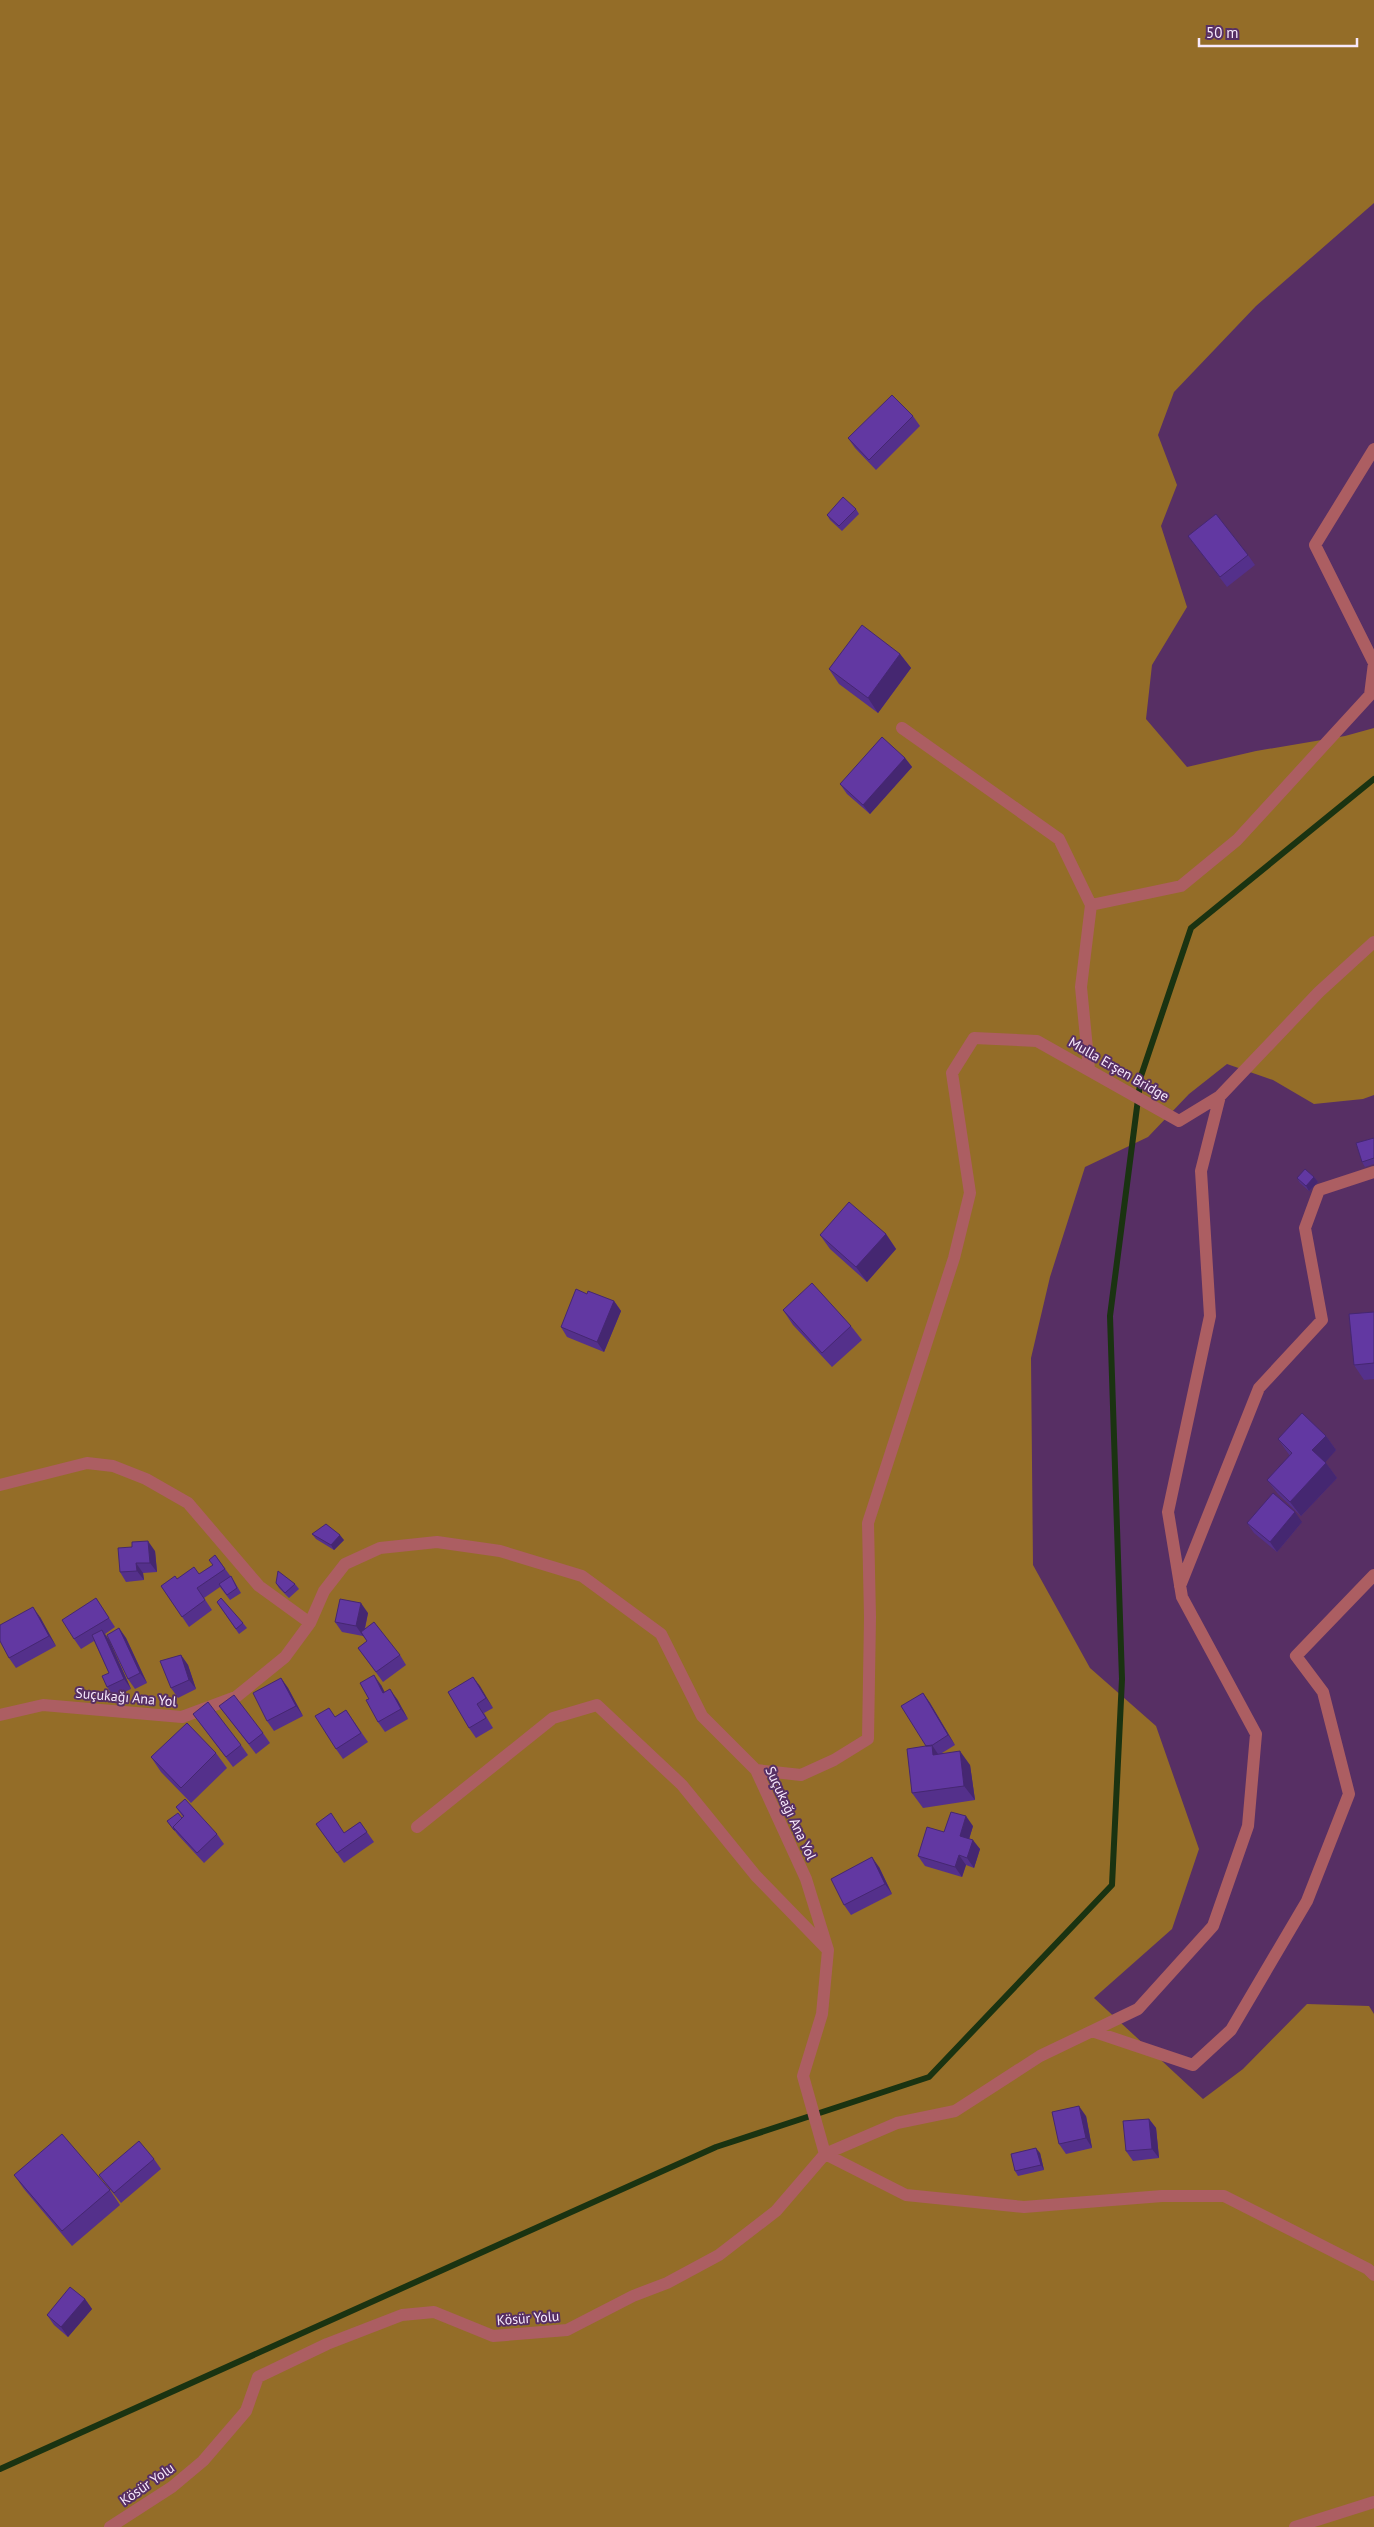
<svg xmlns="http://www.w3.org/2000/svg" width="1374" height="2527" font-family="'PT Sans',sans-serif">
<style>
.forest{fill:#946d28}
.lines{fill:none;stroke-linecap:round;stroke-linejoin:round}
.stream{stroke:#1a3311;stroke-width:6}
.minor{stroke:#ac5e62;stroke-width:12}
.wall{fill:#54308b}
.shaded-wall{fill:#452771}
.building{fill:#6238a2;stroke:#452771}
.labels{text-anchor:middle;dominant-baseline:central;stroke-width:4;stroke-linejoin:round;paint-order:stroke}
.street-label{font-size:14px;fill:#f7e9fc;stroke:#572f64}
</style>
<rect width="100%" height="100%" fill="#572f64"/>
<path class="forest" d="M0,0H1374V203L1256,306L1174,392L1158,435L1177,485L1161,526L1187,607L1152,665L1146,719L1187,767L1256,751L1345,736L1374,728V1095L1363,1099L1314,1104L1273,1080L1227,1064L1189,1094L1148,1137L1085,1167L1050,1277L1031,1358L1033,1565L1090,1668L1156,1726L1199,1849L1172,1929L1094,1998L1203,2099L1243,2069L1307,2004L1369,2006L1374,2014V2527H0Z"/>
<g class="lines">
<path class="stream" d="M0,2469L716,2147L929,2077L1112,1885L1122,1679L1110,1316L1141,1076L1191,928L1374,779"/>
<path class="minor" d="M902,728L1059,839L1091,905L1081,987L1089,1069
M1091,905L1181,886L1237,840L1370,695L1374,663L1315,545L1374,449
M0,1485L87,1463L113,1466L146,1479L188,1503L259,1586L310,1623
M1180,1586L1259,1388L1322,1320L1305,1228L1319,1190L1374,1172
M0,1715L43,1705L182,1717L236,1697L285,1657L310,1623L324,1591L345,1564L380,1548L437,1542L500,1551L582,1576L661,1634L702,1716L756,1770L806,1879L828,1950L822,2014L803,2076L825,2154
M756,1770L801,1775L834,1760L868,1739L870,1617L868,1523L954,1258L970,1193L952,1073L974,1038L1037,1041L1179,1121L1220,1096
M417,1827L553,1718L597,1705L682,1785L756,1876L826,1948
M1092,2031L1193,2065L1231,2030L1307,1901L1349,1794L1323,1692L1296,1656L1374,1575
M825,2154L906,2195L1024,2207L1162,2196H1224L1368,2269L1374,2275
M110,2527L172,2487L203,2461L246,2411L258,2377L327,2344L402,2315L434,2312L493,2336L567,2330L633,2296L667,2283L719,2255L776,2211L825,2154L897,2123L955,2111L1040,2056L1138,2009L1213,1926L1248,1826L1256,1734L1182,1597L1168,1512L1210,1316L1201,1171L1220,1096L1319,992L1374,942
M1295,2527L1374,2502"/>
</g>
<path class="wall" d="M913,416L920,426L876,470L855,448L848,438Z
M856,509L859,514L842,531L830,520L827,515Z
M1188,536L1248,555L1255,565L1227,587Z
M900,654L911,668L878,713L839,684L829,669Z
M905,758L912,767L870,814L847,794L840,784Z
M1374,1138V1164L1365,1167L1362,1162Z
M1314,1177L1318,1182L1309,1191L1300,1183L1297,1178Z
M886,1234L896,1249L867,1282L830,1249L820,1235Z
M587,1294L614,1301L621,1311L604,1352L567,1337L561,1327Z
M783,1310L851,1326L862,1340L832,1367L793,1325Z
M1374,1312V1379L1364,1380L1354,1365Z
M1326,1436L1336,1450L1325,1462L1337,1478L1301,1516L1278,1494L1267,1480L1290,1456L1278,1439Z
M1302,1522L1277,1552L1254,1533L1247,1523Z
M312,1534L344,1540L334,1550L316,1539Z
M155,1551L157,1572L143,1573L144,1580L126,1582L120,1572Z
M215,1555L234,1581L241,1593L230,1600L220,1587L204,1598L212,1610L189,1627L161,1586L177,1579L200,1574L213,1565Z
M276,1583L295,1584L299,1589L289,1598L279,1588Z
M96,1598L115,1627L105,1634L109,1640L131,1689L114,1697L107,1687L109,1673L94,1641L81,1649L74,1639Z
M217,1602L243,1623L247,1628L239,1634Z
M368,1613L365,1629L400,1655L406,1665L383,1682L358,1648L367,1641L363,1636L342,1632L335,1622Z
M40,1617L56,1646L16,1668L9,1658Z
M119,1628L126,1638L147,1683L135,1689L128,1679Z
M181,1655L188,1665L196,1689L178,1698L171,1688Z
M473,1677L493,1708L484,1713L493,1728L476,1738L469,1728Z
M281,1678L288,1688L303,1716L274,1731L267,1721Z
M381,1685L384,1692L397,1699L408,1719L385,1732L378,1722L369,1699Z
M923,1693L930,1703L955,1745L942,1753L970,1765L975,1800L923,1808L912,1793L926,1746Z
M219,1706L263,1733L270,1743L256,1754Z
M346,1710L368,1742L343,1759L336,1749L335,1717Z
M193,1714L241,1745L248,1755L233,1767Z
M216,1753L227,1768L191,1803L161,1772L151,1757Z
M176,1807L217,1834L224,1844L204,1863L178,1835L167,1821L182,1818L183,1817Z
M360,1822L374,1842L344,1863L316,1824L344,1833Z
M973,1826L969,1839L980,1849L974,1868L966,1865L962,1877L925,1866L918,1856L944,1832Z
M879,1867L892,1894L851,1915L844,1905Z
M1086,2116L1092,2148L1066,2154L1059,2144Z
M1149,2119L1156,2128L1159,2158L1133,2161L1126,2151Z
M1040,2153L1044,2170L1018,2176L1015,2171Z
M154,2159L161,2169L121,2203L106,2184L99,2175Z
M14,2175L110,2190L120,2205L72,2246L24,2189Z
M85,2299L92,2309L68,2337L54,2325L47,2315Z"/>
<path class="shaded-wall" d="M900,654L911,668L878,713L868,698Z
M905,758L912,767L870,814L863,805Z
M1314,1177L1318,1182L1309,1191L1306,1186Z
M886,1234L896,1249L867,1282L856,1267Z
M614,1301L621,1311L604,1352L597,1342Z
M1326,1436L1336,1450L1323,1465L1312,1450Z
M1326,1463L1337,1478L1301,1516L1290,1502Z
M1295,1512L1302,1522L1277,1552L1270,1542Z
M340,1535L344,1540L334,1550L331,1545Z
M148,1541L155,1551L157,1572L150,1563Z
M136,1563L143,1573L144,1580L137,1571Z
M361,1603L368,1613L363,1636L356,1626Z
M33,1607L40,1617L56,1646L49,1636Z
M119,1628L126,1638L147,1683L140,1673Z
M102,1630L109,1640L131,1689L124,1679Z
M181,1655L188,1665L196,1689L189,1680Z
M374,1675L381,1685L390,1702L383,1693Z
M473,1677L480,1686L493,1708L486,1698Z
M281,1678L288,1688L303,1716L296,1706Z
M390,1689L397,1699L408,1719L401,1709Z
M923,1693L930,1703L955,1745L948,1735Z
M932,1745L942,1760L933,1755Z
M960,1751L970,1765L975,1800L964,1786Z
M966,1816L973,1826L967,1846L960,1836Z
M973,1840L980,1849L974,1868L967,1858Z
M959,1855L966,1865L962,1877L955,1867Z
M872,1857L879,1867L892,1894L885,1884Z
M1079,2106L1086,2116L1092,2148L1086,2138Z
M1149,2119L1156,2128L1159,2158L1152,2149Z
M1036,2148L1040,2153L1044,2170L1041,2165Z
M85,2299L92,2309L68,2337L61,2327Z"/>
<path class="building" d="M892,395L913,416L869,460L848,438Z
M843,497L856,509L839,526L827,515Z
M1216,514L1248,555L1220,577L1188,536Z
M862,625L900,654L868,698L829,669Z
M882,737L905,758L863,805L840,784Z
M1374,1138V1158L1362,1162L1356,1143Z
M1305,1169L1314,1177L1306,1186L1297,1178Z
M849,1202L886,1234L856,1267L820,1235Z
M812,1283L851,1326L822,1353L783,1310Z
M576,1289L587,1294L588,1291L614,1301L597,1342L561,1327Z
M1374,1312V1363L1354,1365L1349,1314Z
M1302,1413L1326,1436L1312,1450L1326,1463L1290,1502L1267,1480L1292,1453L1278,1439Z
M1273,1493L1295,1512L1270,1542L1247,1523Z
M326,1524L340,1535L331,1545L312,1534Z
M148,1541L150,1563H136L137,1571L120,1572L118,1548L132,1547V1542Z
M215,1555L225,1569L197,1588L205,1600L182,1617L161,1586L175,1576L177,1579L194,1567L199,1574L213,1565L209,1560Z
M278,1571L295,1584L285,1593L276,1583Z
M231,1576L237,1588L227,1595L219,1584Z
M96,1598L109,1618L74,1639L62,1620Z
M221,1598L243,1623L236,1629L217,1602Z
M340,1599L361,1603L356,1626L335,1622Z
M33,1607L49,1636L9,1658L0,1641V1625Z
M374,1622L400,1655L376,1672L358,1648L367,1641L361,1632Z
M119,1628L140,1673L128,1679L107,1635Z
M102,1630L124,1679L107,1687L102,1676L109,1673L92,1635Z
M181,1655L189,1680L171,1688L160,1661Z
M374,1675L383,1693L390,1689L401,1709L378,1722L366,1700L369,1699L360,1683Z
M473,1677L486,1698L477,1704L486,1718L469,1728L448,1692Z
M281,1678L296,1706L267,1721L253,1693Z
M923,1693L948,1735L931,1746H926L901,1706Z
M234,1695L263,1733L249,1744L219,1706Z
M208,1702L241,1745L226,1757L193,1714Z
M329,1708L335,1717L346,1710L361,1733L336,1749L315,1716Z
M187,1723L216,1753L181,1788L151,1757Z
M932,1745L933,1755L960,1751L964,1786L912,1793L907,1749Z
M185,1799L217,1834L197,1853L173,1827L184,1816L176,1807Z
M951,1812L966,1816L960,1836L973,1840L967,1858L959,1855L955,1867L918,1856L927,1827L944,1832Z
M178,1813L182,1818L173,1827L175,1830H174L167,1821Z
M331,1813L344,1833L360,1822L367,1832L337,1853L316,1824Z
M872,1857L885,1884L844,1905L831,1879Z
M1079,2106L1086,2138L1059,2144L1052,2112Z
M1149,2119L1152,2149L1126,2151L1123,2121Z
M62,2134L110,2190L62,2231L14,2175Z
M139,2141L154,2159L114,2193L99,2175Z
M1036,2148L1041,2165L1015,2171L1011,2154Z
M70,2287L85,2299L61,2327L47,2315Z"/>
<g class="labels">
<g class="street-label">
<text transform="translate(1119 1069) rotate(30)">Mulla Erşen Bridge</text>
<text transform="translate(126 1697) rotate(5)">Suçukağı Ana Yol</text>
<text transform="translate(791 1813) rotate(65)">Suçukağı Ana Yol</text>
<text transform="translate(528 2318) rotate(-4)">Kösür Yolu</text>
<text transform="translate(147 2484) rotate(-35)">Kösür Yolu</text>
</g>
</g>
<path d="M1199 38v8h158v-8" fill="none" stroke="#f7e9fc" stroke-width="2.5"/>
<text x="1206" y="38" font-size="15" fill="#f7e9fc" stroke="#572f64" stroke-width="4" paint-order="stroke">50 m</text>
</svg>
